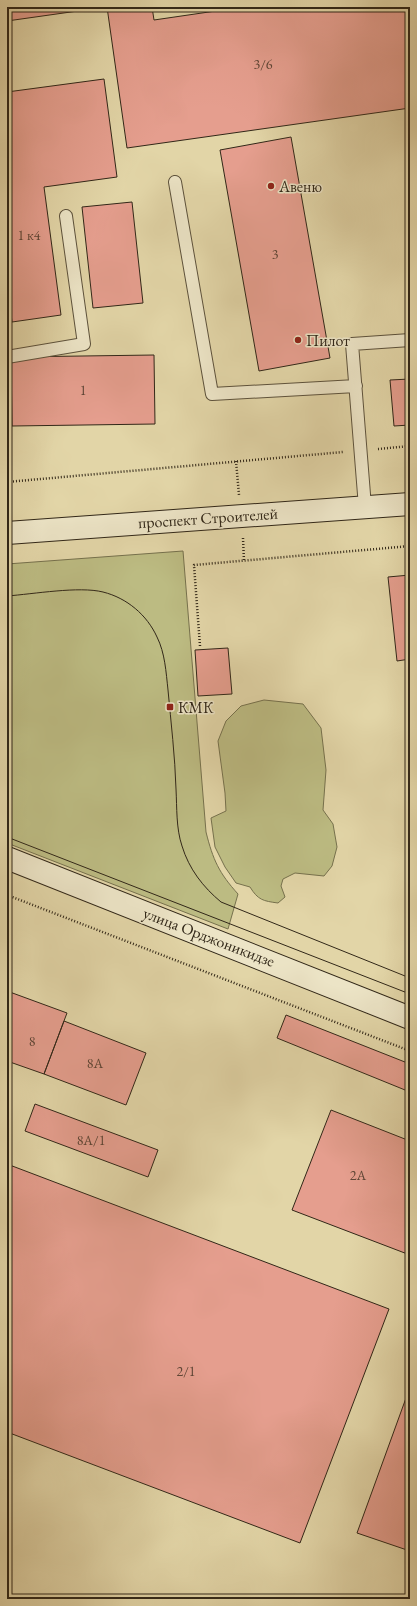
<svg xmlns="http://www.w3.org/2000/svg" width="417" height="1606" font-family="'EB Garamond',serif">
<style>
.green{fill:#bcbb82;stroke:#76714d}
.building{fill:#e59e8e;stroke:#312718}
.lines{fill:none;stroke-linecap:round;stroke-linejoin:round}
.lane-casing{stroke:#5d523c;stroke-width:14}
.secondary-casing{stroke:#312718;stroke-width:24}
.path{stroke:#312718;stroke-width:2.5;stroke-dasharray:1 2;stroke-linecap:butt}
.lane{stroke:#ece4c6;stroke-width:12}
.secondary{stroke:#ece4c6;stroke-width:22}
.tram{stroke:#312718;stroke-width:1}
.poi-dot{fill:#8f2418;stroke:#ece4c6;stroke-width:1.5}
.labels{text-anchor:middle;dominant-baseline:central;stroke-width:3;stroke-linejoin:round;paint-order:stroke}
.number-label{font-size:14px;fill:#5e4536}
.poi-label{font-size:16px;fill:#312718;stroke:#ece4c6;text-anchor:start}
.street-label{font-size:16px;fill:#312718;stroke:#ece4c6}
</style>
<rect width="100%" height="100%" fill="#e2d5a7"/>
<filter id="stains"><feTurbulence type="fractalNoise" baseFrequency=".005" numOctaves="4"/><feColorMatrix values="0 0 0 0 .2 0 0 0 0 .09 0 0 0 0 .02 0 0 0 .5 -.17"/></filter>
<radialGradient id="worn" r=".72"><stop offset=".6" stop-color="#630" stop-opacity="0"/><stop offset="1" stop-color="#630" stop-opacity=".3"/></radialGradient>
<path class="green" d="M183,551L206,832C213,860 219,873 238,894L228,929L7,843V564Z
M264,700L303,704L321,728L326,770L323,810L333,824L337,847L332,866L324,876L295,873L283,879L281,886L285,897L278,903C263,901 258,900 250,887L236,883L225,867L215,847L211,818L226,811L225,793L218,741L226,721L241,706Z"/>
<path class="building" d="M7,7H106L7,21Z
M107,7H152L154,20L243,7H410V108L127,148Z
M104,79L117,177L44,187L61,315L12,322L7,283V92Z
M291,137L330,358L259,371L220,150Z
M132,202L143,303L93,308L82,207Z
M154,355L155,424L12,426L11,357Z
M410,379V425L394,426L390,380Z
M410,575V659L397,661L388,577Z
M228,648L232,694L198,696L195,650Z
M7,991L67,1013L44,1074L7,1061Z
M286,1015L410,1064V1092L277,1038Z
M64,1021L146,1053L126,1105L44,1074Z
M7,1095L11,1096L7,1108Z
M35,1104L158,1150L148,1177L25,1131Z
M331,1110L410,1141V1255L292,1210Z
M7,1164L389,1309L300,1543L7,1432Z
M410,1387V1541L407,1550L357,1533Z"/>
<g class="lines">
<defs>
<path id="lane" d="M175,182L212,394L356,386
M7,357L84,344L66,216
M365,507L352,344L410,340"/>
<path id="secondary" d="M7,533L410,504
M7,858L410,1018"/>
</defs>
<use href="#lane" class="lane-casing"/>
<use href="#secondary" class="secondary-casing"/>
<path class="path" d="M378,449L410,446
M236,461L239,495
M7,482L343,452
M243,538L244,561
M200,646L194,565L410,546
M7,895L410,1051"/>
<use href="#lane" class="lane"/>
<use href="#secondary" class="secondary"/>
<path class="tram" d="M7,596C34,594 79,586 103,592C127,598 147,615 157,637C165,653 166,672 168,690C171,723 175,756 176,789C177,808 176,828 182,846C189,869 203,887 221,902L410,978
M7,837L410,994"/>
</g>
<g class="poi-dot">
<circle cx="271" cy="186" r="4"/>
<circle cx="298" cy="340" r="4"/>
<rect x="166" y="703" width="8" height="8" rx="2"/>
</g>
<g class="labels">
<g class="number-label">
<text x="263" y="64">3/6</text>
<text x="29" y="235">1 к4</text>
<text x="275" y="254">3</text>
<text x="83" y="390">1</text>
<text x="32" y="1041">8</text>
<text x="95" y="1063">8А</text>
<text x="91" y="1140">8А/1</text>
<text x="358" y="1175">2А</text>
<text x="186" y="1371">2/1</text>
</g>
<g class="poi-label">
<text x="279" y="186">Авеню</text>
<text x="306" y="340">Пилот</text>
<text x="178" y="707">КМК</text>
</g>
<g class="street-label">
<text transform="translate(208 518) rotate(-4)">проспект Строителей</text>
<text transform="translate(209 937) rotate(21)">улица Орджоникидзе</text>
</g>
</g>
<rect width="417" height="1606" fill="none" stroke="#e2d5a7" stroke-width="24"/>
<rect x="8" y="8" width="401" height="1590" fill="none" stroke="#312718" stroke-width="2"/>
<rect x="12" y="12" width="393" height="1582" fill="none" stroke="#312718"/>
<rect width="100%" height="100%" filter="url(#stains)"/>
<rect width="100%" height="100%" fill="url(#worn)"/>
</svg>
